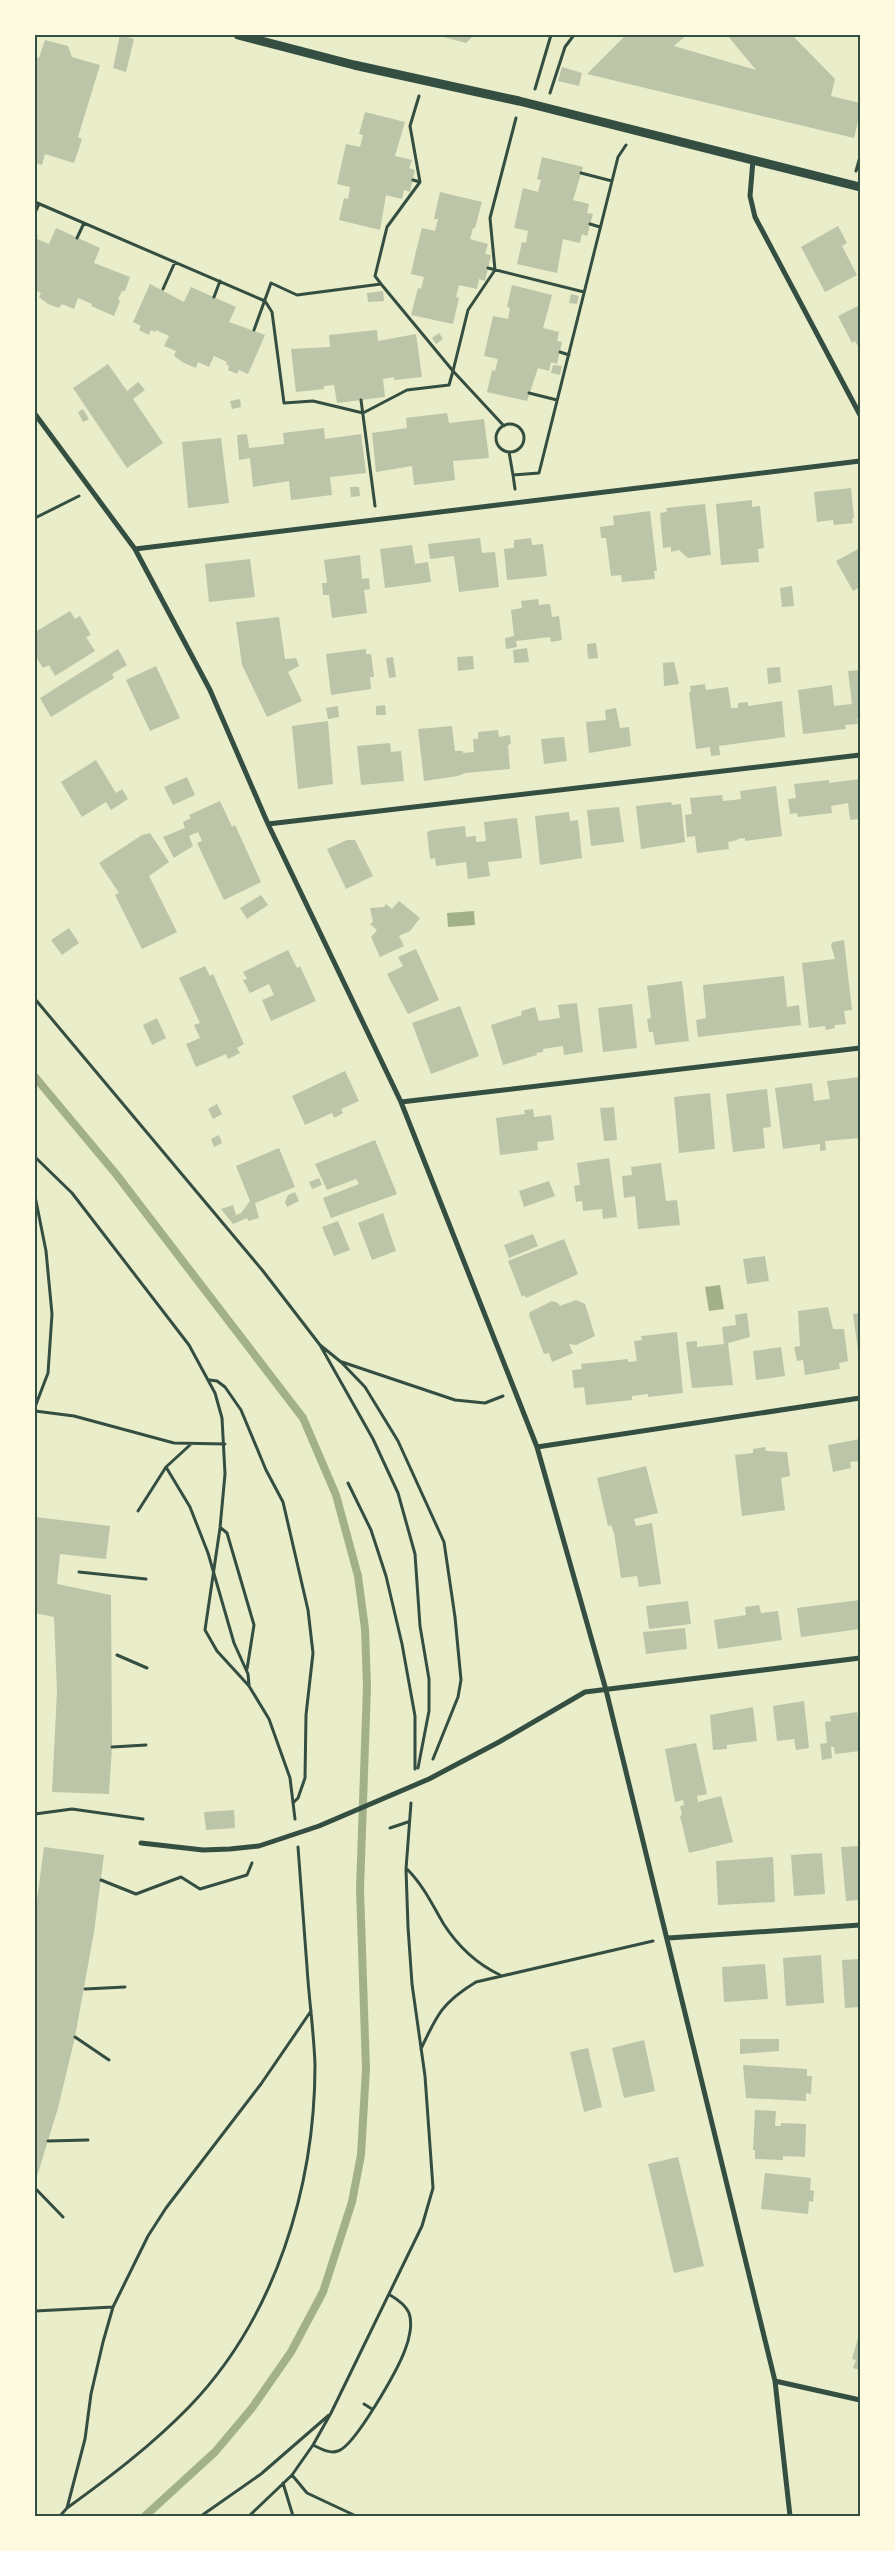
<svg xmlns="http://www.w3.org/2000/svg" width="895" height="2551" font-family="Literata,serif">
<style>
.water{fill:#a3b18a}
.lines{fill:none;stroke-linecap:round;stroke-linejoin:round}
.stream{stroke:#a3b18a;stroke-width:8}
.building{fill:#bcc5a7}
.path{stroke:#344e41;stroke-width:3}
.minor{stroke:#344e41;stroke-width:5}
.tertiary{stroke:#344e41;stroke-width:9}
.neatline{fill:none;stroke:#344e41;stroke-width:2}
</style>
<rect width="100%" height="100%" fill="#e9edc9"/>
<path class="water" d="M474,911L475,925L448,927L447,913Z
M720,1285L724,1309L709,1311L705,1287Z"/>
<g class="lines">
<path class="stream" d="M35,1077L116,1174L303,1418L336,1495L358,1576L365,1629L367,1687L360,1889L366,2069L361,2155L352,2202L323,2292L291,2352L252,2408L215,2452L145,2516"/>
</g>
<path class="building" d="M120,35L134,39L126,72L113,68Z
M436,35H474L466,43Z
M626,35H687L674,46L756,70L727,35H792L835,79L831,96L860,103V113L854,138L587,74Z
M45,40L68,46L72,57L100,65L78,137L82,139L74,163L45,154L42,165L35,163V56L39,58Z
M562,67L582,73L579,86L558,81Z
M365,112L405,122L395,156L412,160L409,168L415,170L410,192L404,190L402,199L386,195L380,230L339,220L344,198L348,199L350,187L337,184L339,175L346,144L360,147L363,135L359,134Z
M542,157L583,167L573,200L589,204L587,213L593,214L587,236L582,234L580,243L563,239L557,273L517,264L522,242L526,243L528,231L514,228L523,188L538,192L541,180L537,179Z
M440,192L482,202L475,228H473L470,239L488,244L485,254L491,255L485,281L479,279L477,289L459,285L456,297L459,298L453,324L411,315L418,288L421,289L424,277L411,274L416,251L422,228L435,231L438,219H434Z
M838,226L847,243L842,246L857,275L825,292L801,247Z
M56,228L100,248L94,263L130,277L125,291H122L118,299L120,301L114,316L91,306L92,304L78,298L74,309L62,304L59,308L48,304L39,297L41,293L35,290V234L38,235L37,239L49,244Z
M150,284L184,302L191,287L236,307L229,322L265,335L248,374L239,370L237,374L228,370L229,366L226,364L227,362L214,356L209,367L198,362L196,368L184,363L174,356L176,351L164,346L169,336L156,330L155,332L151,330L149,335L139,330L141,326L133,322Z
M512,285L552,295L543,328L559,332L557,341L562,342L557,364L551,362L549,371L538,368L527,401L487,392L492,370L495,371L498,359L484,356L493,316L508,319L510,308L507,307Z
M383,291L384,301L368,302L367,293Z
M571,294L579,296L577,304L569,303Z
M860,305V350L855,341L852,343L838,316Z
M377,330L378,341L416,334L422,377L394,380V377L383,379L385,397L337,403L334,385L324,386V389L296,392L291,349L330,347L329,335Z
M439,333L443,339L436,344L432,338Z
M108,364L127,391L138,382L145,390L133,399L163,443L127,468L73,388Z
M553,365L562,366L560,375L551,373Z
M240,399L241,407L232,409L230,401Z
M83,409L89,419L83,422L78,412Z
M447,413L449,423L484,419L489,458L453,461L455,480L440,482L414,485L412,466L376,472L372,433L407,428L406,418Z
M324,428L325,439L361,434L366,473L330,477L332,495L291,500L289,481L253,487L250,458L239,460L237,435L247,434L249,448L284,444L283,433Z
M221,438L229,503L188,508L182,442Z
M350,487H359L360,496L351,497Z
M851,488L854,518H852L853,523L834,525L833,520L817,522L814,492Z
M752,500V507L760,506L764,548L758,549L759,562L721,565L716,504Z
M705,504L711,555L688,558L679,550L671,552V547L663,548L660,513L667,512L666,508Z
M650,511L657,571H654L655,579L622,582L621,575L611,576L606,538H601L600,527L614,525L613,516Z
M480,538L482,553L495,552L499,587L459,592L454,556L430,559L428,544Z
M531,538L532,545L543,544L547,576L507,580L504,549L514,548V540Z
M412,545L415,564L428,562L431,582L385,588L380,549Z
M860,548V587L853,591L836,561Z
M360,555L362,579L369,578L370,589L364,590L367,613L332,618L329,595H323L322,583H327L324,560Z
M250,559L255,597L209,602L205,564Z
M792,586L794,606L782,607L780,588Z
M538,599L539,605L550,604L552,617L559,616L562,640L551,642L550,637L516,641L517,647L506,649L505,638L514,636L511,610L522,608L521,601Z
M70,611L75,619L80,616L91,635L86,637L95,651L55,676L49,665L43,668L35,655V632Z
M279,617L285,659L296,658L299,666L288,672L302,701L267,717L242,665L236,622Z
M596,643L598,658L588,659L587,644Z
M527,648L529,662L514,663L513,650Z
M118,649L127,665L112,674L114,678L51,717L40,698Z
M366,649V654H371L374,677H370L371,689L331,695L326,654Z
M473,656L474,669L458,671L457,657Z
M393,657L396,677L389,678L386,658Z
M674,662L679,684L664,686L663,663Z
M156,666L180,718L150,731L126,680Z
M780,667L781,682L768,684L767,668Z
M860,670V717L857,718L858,724L845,725L846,729L803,734L798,690L832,685L834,706L852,704L848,671Z
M705,684L706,690L728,687L731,708H738V703L748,702V706L782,701L785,737L719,746L720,755L711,756L710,747L696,749L689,692H691L690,686Z
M385,705L386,715H376V706Z
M338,706L339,717L328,719L326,708Z
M616,708L620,728L629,727L631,746L589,753L586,722L606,720L605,710Z
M328,721L333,784L298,789L292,726Z
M452,726L455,751H463V753L474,752L473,739H478V732L498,730L499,737L510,735L511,744L508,745L510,769L465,773L458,776L424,781L418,729Z
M564,737L567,761L544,764L541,739Z
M390,743L391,752L401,751L404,781L361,785L357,746Z
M96,760L116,793L122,789L128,799L111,810L106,802L82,817L61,782Z
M187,777L195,795L173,805L164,787Z
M860,779V819L850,820L848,803L831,806L832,813L798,817L797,813L790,814L788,799L796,798L794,784L829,780V783Z
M776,786L782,836L745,841V838L737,839L738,840L728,842L729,849L697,853L695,836L687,837L685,815L692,814L690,798L722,795L723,801L733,800L741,799L740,791Z
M220,801L232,827L235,825L261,882L224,900L197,843L202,841L198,832L189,836L193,846L174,858L163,837L185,828L183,822L191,818L189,815Z
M671,802L672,805L681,804L685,842L641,849L636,806Z
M619,807L624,842L591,846L587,810Z
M569,812L570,821L578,820L582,858L540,865L535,816Z
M517,818L522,858L488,862L490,876L468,879L466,862L436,866L435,858L430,859L427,832L432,830L465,826L466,837L476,836V842L486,841L484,822Z
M150,833L169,862L149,876L177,932L142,949L115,895L119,893L99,863L142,835Z
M347,840H355L373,876L346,889L327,849Z
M261,895L268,905L247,919L240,908Z
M399,901L420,918L410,931L399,936L404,946L380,957L371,937L377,930L370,924L373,922L370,908L384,907L386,904L392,909Z
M69,928L79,943L62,955L51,940Z
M844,940L852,1010L844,1011L846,1024L835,1025V1028L826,1030L825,1026L809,1028L802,963L835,959L831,945L833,942Z
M416,949L439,1000L408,1014L387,974L403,966L398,957Z
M288,950L297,968L300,966L316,1001L271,1021L262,1000L274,995L269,984L250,993L243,980L247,979L243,972Z
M205,966L210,976L213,974L244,1044L237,1048L240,1053L228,1059L226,1054L196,1067L186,1044L200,1038L194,1025L200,1023L179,978Z
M784,976L787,1007L799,1005L801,1025L698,1037L696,1020L706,1018L703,985Z
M682,981L689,1041L655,1045L653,1032H649L647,1019L651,1018L647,986Z
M577,1003L583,1052L564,1055L563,1046L543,1049V1052L536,1053L537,1055L503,1065L491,1025L522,1015L521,1011L535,1007L539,1021L560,1018L558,1005Z
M632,1004L637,1048L603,1052L598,1008Z
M460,1006L479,1056L431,1074L412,1023Z
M157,1018L166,1038L152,1045L143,1025Z
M345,1071L359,1101L341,1109L343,1113L334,1118L332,1113L305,1125L292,1096Z
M860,1077V1138L825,1141L826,1150L820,1151V1144L783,1149L775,1088L812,1083L814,1101L821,1100L830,1099L827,1081Z
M767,1089L771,1127L763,1128L765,1148L733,1152L726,1094Z
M710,1093L715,1149L679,1153L674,1097Z
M217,1104L222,1114L213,1119L208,1109Z
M614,1107L617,1140L604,1141L600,1108Z
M533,1109L534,1117L551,1115L554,1140L537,1142L538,1150L500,1155L496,1118L525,1114L524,1110Z
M219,1135L222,1143L214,1147L211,1139Z
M375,1140L397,1194L331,1218L323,1198L359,1184L356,1179L327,1190L315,1164Z
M279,1148L295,1187L255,1203L259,1218L248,1221L247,1218L233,1224L221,1209L233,1205L236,1215L241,1213L250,1201L236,1166Z
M609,1158L617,1217L603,1219L602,1209L583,1211L582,1201L576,1202L574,1186L580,1185L577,1163Z
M661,1163L666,1201L677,1200L680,1225L638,1229L635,1196L624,1198L622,1176L632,1175L631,1167Z
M319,1178L322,1185L312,1189L309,1182Z
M549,1181L555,1196L524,1207L519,1191Z
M295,1192L299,1201L287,1207L285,1202L288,1195Z
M383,1213L396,1251L372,1260L358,1223Z
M338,1221L350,1250L334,1256L322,1227Z
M533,1234L538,1246L509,1258L504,1245Z
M564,1239L578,1274L526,1298L525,1295L522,1297L508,1261Z
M765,1256L769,1281L747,1284L743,1259Z
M576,1300L585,1304L595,1336L576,1345L569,1344L573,1353L552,1362L549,1353L544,1354L529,1315L530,1312L552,1301L558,1303L560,1306Z
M828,1307L833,1329H844L848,1361L839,1363L840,1369L805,1375L803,1360L797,1361L794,1347L800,1346L798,1311Z
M747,1313L750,1337L728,1343L733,1385L692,1388L686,1342L697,1341V1347L724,1344L722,1327L736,1325L735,1315Z
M860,1313V1357H859L853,1314Z
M677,1332L683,1393L648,1397V1394L632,1396V1400L586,1405L584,1387L574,1388L572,1370L582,1369L581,1364L628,1359V1362L637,1361L634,1341L642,1340L641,1336Z
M781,1347L785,1376L756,1380L753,1351Z
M860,1439V1461L850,1462L851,1468L833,1472L828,1445Z
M765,1447L766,1451L787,1452L790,1476L781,1478L785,1510L742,1516L735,1455L753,1453V1449Z
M646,1466L658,1513L634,1519L636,1526L652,1523L661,1584L639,1587L637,1576L621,1578L614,1533L611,1525L608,1526L597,1478Z
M35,1517L110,1526L106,1559L60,1554L57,1584L111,1595L112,1747L109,1794L52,1792L57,1691L54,1617L35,1613Z
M860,1600V1629L801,1637L797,1608Z
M688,1601L691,1624L649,1629L646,1606Z
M759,1605L761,1613L778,1611L782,1640L718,1649L714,1620L746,1615L745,1607Z
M685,1628L687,1649L646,1654L643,1632Z
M804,1701L809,1748L796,1750L794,1739L777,1741L773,1706Z
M753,1707L757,1741L727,1745V1749L713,1750L710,1715Z
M857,1712L858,1718H860V1751L835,1754L834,1747H831L832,1758L822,1760L820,1744L827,1743L825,1722L831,1721L830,1716Z
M696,1743L707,1794L697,1796L698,1802L721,1796L733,1842L689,1853L680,1816L682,1815L680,1806L684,1805L683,1800L675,1802L665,1749Z
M234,1810L235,1828L206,1830L204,1812Z
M860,1846V1900L846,1901L841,1847Z
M44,1847L104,1855L94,1932L75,2037L58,2108L35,2183V1915Z
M822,1853L825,1894L794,1896L791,1855Z
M773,1857L775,1902L718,1905L716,1861Z
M821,1955L824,2003L786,2006L783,1958Z
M860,1959V2007L845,2008L842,1960Z
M765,1964L768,1999L724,2002L722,1967Z
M740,2039H779V2051L740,2054Z
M644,2040L655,2091L624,2098L612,2048Z
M588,2048L602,2107L584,2112L570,2052Z
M743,2065L807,2069V2076H812L811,2094L806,2093V2101L746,2098Z
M755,2110L776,2111L775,2126H781V2123L806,2124L805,2157L783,2156V2160L755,2159V2150H753Z
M678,2157L704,2266L674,2273L648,2164Z
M765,2173L811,2178L810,2190L814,2191L813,2202L809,2201L808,2214L761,2209Z
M860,2331V2370L853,2368L856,2360L852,2359Z"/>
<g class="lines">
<path class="path" d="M535,89L551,35
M550,93L565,47L574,35
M856,171L860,157
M581,173L612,181
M413,180L420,182
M35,202L265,301L272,312L284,403L313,401L363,413L407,390L449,385L453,371L381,284L297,295L271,283L254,330
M35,213L39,204
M590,224L600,227
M77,238L84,223
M488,268L584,292
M381,284L375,276L387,227L420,182L410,126L419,96
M163,289L175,262
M214,297L220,281
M560,352L569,355
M529,393L557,400
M361,400L375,506
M496 438a14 14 0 1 1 28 0a14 14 0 1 1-28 0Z
M504,426L453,371L468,310L495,270L490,218L516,118
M509,452L513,475
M515,489L513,475L539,473L618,157L626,145
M35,518L79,496
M35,999L263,1271L320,1345L341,1362L365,1387L398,1441L444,1542L455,1617L461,1680L458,1697L433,1759
M35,1157L72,1193L189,1345L215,1393L222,1418L225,1474L220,1528L205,1630L217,1651L249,1686L269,1719L290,1778L295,1819
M35,1196L46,1251L52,1314L48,1373L35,1407
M320,1345L373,1439L398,1493L415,1554L420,1626L429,1679V1711L418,1768
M342,1362L455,1400L485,1403L503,1396
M210,1380L217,1381L225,1387L241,1410L266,1470L283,1502L308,1610L313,1653L306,1715L305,1778L298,1798L294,1802
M35,1411L74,1416L174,1443L225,1444
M166,1467L190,1507L208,1553L234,1643L248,1674L249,1685
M348,1483L371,1530L386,1576L402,1644L415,1716V1769
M138,1511L166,1467L190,1445
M221,1528L227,1533L254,1625L247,1669
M79,1572L146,1579
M117,1655L147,1668
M112,1747L146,1745
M35,1814L72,1809L143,1819
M390,1828L408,1822
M407,1869C423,1885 432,1904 443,1923C457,1945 477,1964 500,1975
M101,1880L136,1894L181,1877L200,1889L247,1875L252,1863
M85,1989L125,1987
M75,2037L109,2060
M421,2049C437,2014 443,2002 476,1982L653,1941
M48,2141L88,2140
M35,2188L63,2217
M35,2311L113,2307
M364,2404L372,2409
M313,2445C321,2449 330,2454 338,2451C355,2446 398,2369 405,2350C409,2340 413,2324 409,2313C405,2304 397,2299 390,2295
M292,2475L307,2493L356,2516
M283,2483L293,2516
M67,2508L85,2439L91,2394L103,2342L113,2307L148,2236L166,2208L261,2084L311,2011
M60,2516L67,2508C110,2477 152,2445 189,2407C275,2318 315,2187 315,2065C314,2033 309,2000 307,1967C304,1927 301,1887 298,1847
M201,2516L261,2474L329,2415
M249,2516L292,2475L313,2445L331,2413L422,2226L433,2188L425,2076L412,1984L408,1927L406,1869L411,1803"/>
<path class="minor" d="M753,160L750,196L755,217L860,415
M35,414L135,549L210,690L268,824L401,1102L537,1447L606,1690L775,2381L790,2516
M135,549L860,461
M268,824L860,755
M401,1102L860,1048
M537,1447L860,1398
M141,1843L203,1850L230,1849L259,1846L319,1826L429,1779L499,1742L585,1692L860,1658
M668,1938L860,1925
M775,2381L860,2400"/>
<path class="tertiary" d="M238,35L354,65L519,101L860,187"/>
</g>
<rect width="895" height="2551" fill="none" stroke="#fefae0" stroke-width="72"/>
<rect x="36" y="36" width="823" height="2479" class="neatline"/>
</svg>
